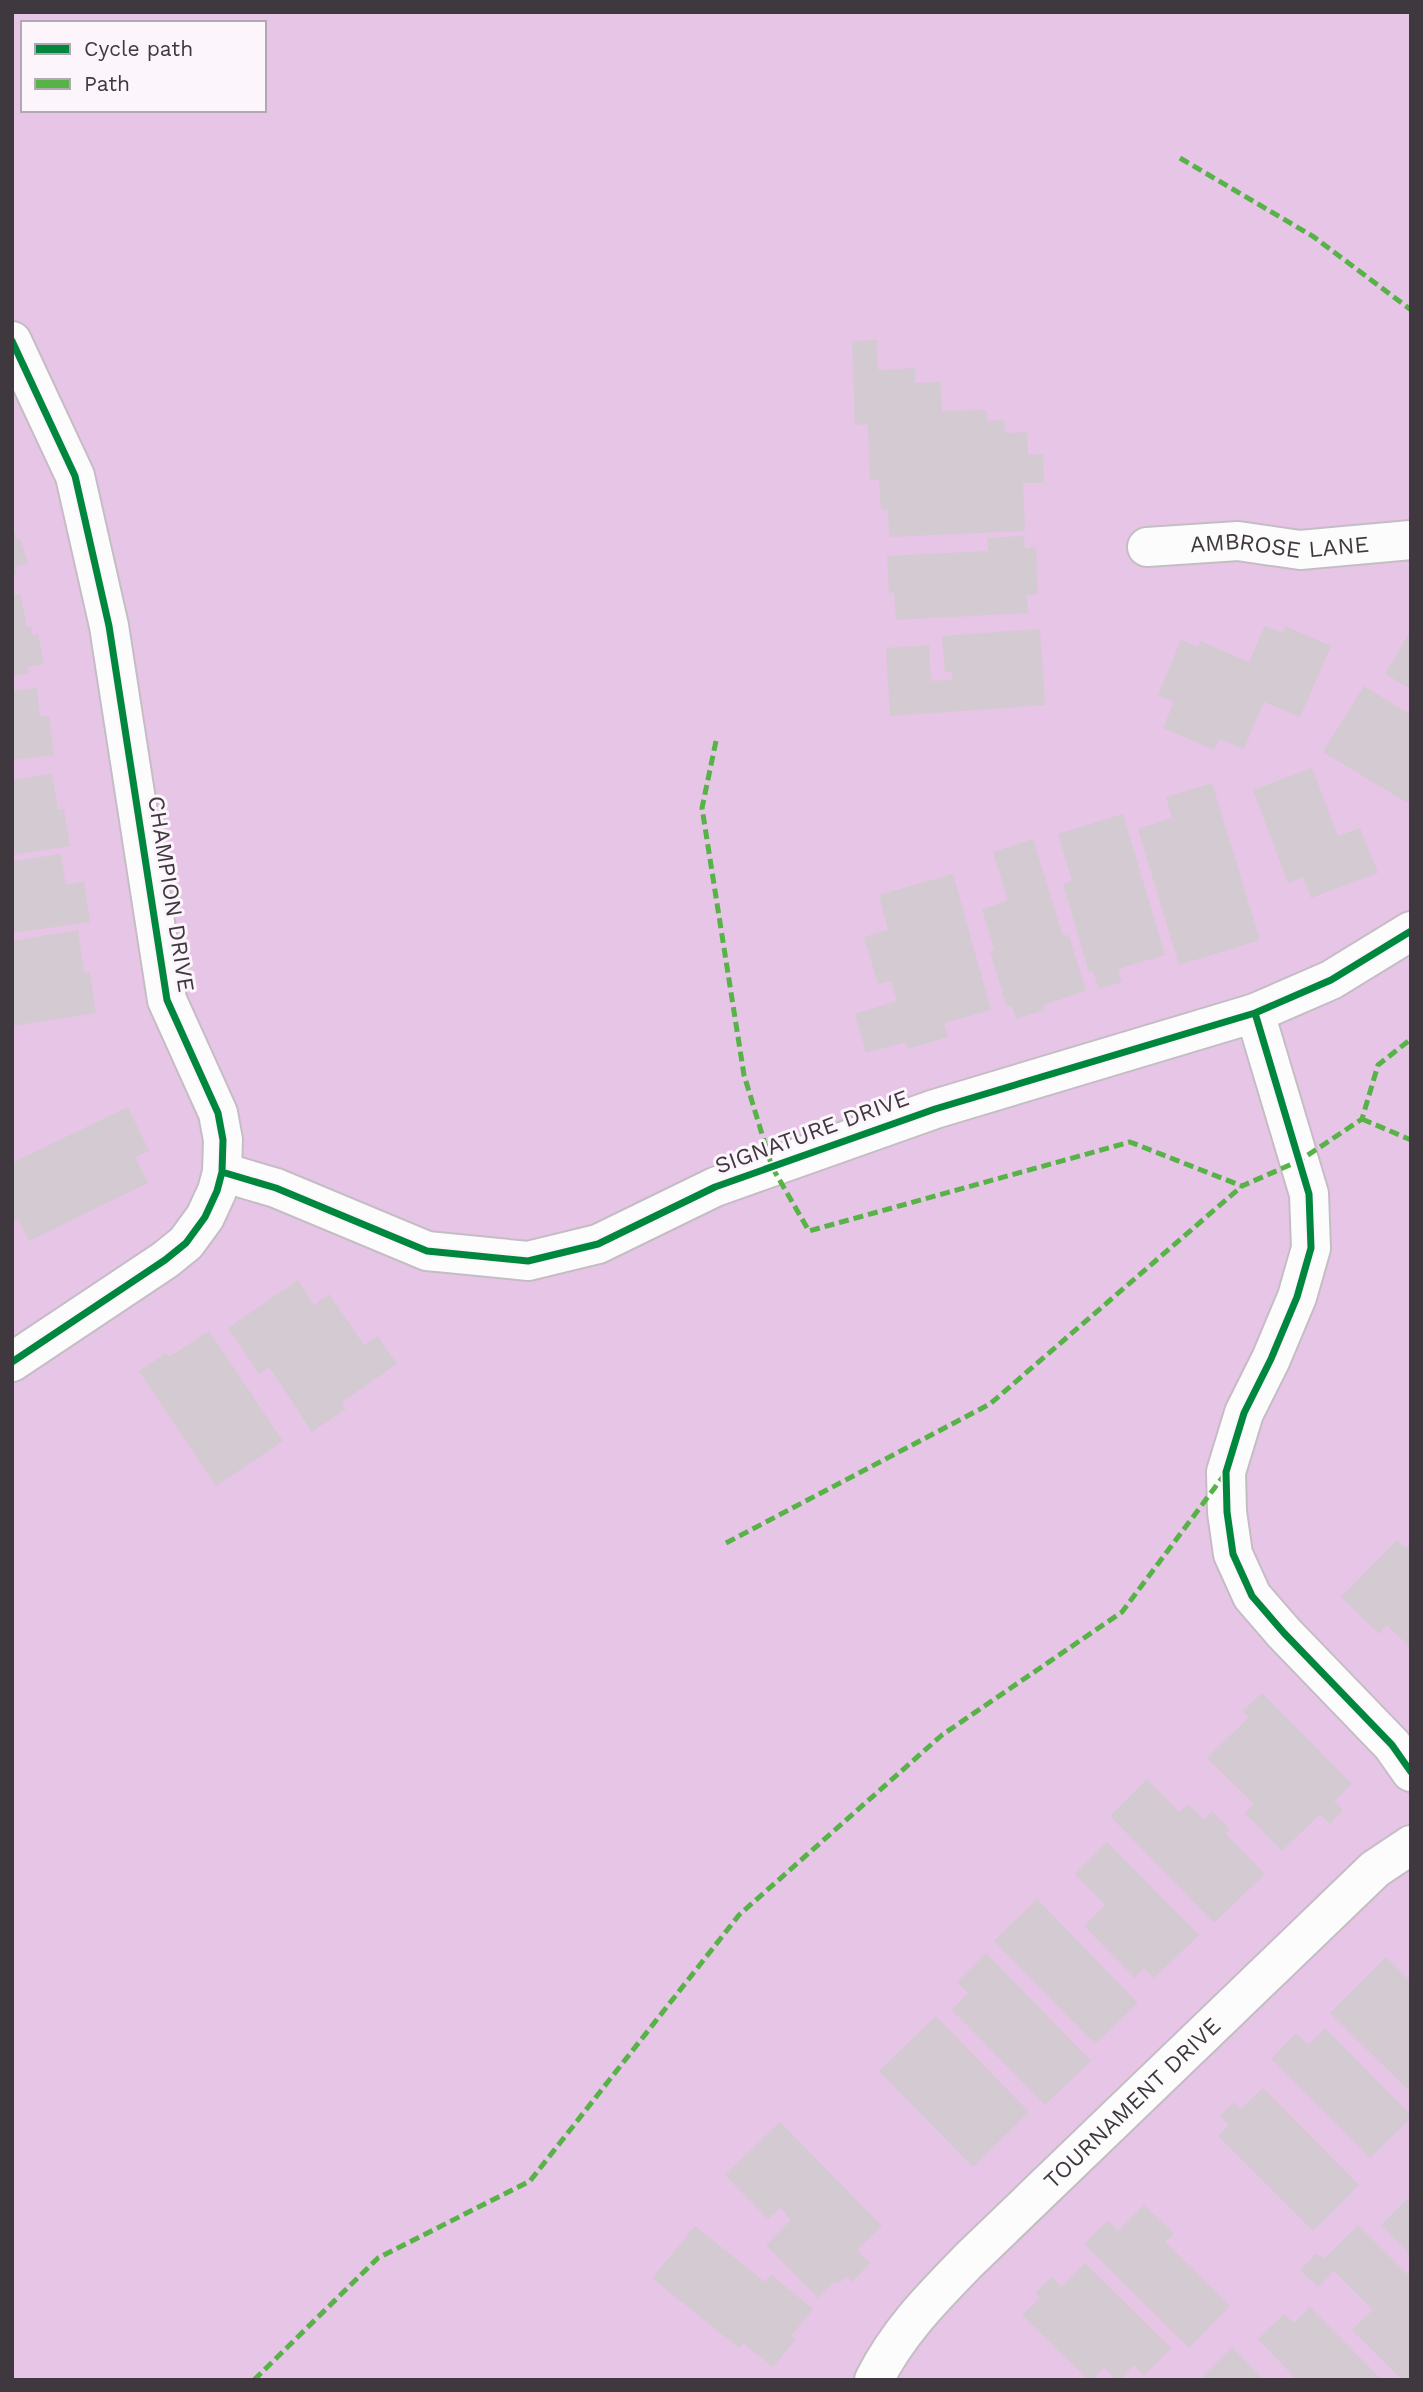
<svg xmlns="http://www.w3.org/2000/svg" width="1423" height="2392" font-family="'Work Sans',sans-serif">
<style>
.green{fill:#e7c5e6;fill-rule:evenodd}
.building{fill:#d3cad2}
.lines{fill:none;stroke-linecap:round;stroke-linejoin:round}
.minor-casing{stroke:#c5bdc4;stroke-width:42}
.minor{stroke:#fdfcfd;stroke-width:38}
.quiet{stroke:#57b347;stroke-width:5;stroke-dasharray:10 5;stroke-linecap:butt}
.cycleway-casing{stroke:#fdf5fc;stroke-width:11}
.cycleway{stroke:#00873e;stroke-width:7}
.labels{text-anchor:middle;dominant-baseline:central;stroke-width:6;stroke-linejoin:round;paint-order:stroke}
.street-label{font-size:23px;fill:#40383f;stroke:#fdf5fc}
</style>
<rect width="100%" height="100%" fill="#f2e8f2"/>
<path class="green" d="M12,12H1411V2380H12ZM23,23H264V110H23Z"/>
<path class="building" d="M877,340L878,370L915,368V383L941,382L942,411L986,410L987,421L1004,420L1005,433L1027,432L1028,455L1043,454L1044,483H1023L1025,531L889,537L888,509L881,510L879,479L870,480L868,424L855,425L852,341Z
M12,525L17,539L20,538L28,563L14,567L17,573L12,575Z
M1024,536L1025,548L1036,547L1038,594L1027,595L1028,613L896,620L894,592L889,593L887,556L988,551L987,538Z
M20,594L27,627L31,626L32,636L38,634L44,664L28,667L29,673L12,676V595Z
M1265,626L1283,633L1285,626L1331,646L1300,717L1264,702L1244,749L1219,739L1214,750L1163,728L1174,702L1158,695L1181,640L1198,647L1200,641L1249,662Z
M1040,629L1045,705L890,716L886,648L929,645L931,681L952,680V672H945L942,636Z
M1411,630V689L1385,674Z
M1364,686L1411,715V805L1323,752Z
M37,688L40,717L49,716L54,755L12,760V691Z
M1312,768L1338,836L1360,828L1378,873L1311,898L1303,877L1288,883L1253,790Z
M52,774L58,810L64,809L70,846L12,855V780Z
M1212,783L1260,940L1179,965L1138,829L1172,818L1166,797Z
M1123,814L1165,955L1118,969L1122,982L1099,989L1093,971L1089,972L1063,884L1072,881L1058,834Z
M1033,839L1063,936L1069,935L1086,991L1043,1005L1044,1010L1016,1019L1012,1005L1007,1007L990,951L994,950L982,909L1008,901L993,852Z
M61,854L66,885L84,881L90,922L12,933L14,861Z
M953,874L991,1010L944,1023L948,1037L907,1049L905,1042L866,1053L855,1014L897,1001L891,981L878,984L864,937L888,930L879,895Z
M78,930L84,973L90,972L96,1013L12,1026V941Z
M128,1107L149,1151L135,1157L148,1183L29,1241L18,1219L12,1222V1163Z
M298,1280L314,1305L329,1294L364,1345L378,1336L397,1364L342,1402L346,1409L312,1432L269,1367L259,1374L228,1328Z
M209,1331L283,1441L216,1486L139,1371L166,1353L169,1357Z
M1397,1540L1406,1548L1411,1543V1648L1387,1625L1379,1634L1341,1597Z
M1262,1693L1352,1784L1334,1801L1343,1810L1330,1824L1320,1814L1282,1851L1245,1813L1254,1804L1207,1758L1249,1717L1243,1711Z
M1147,1779L1179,1812L1188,1804L1204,1820L1212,1811L1230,1830L1225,1833L1265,1874L1214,1923L1110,1816Z
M1107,1842L1199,1935L1154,1978L1144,1968L1135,1978L1084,1926L1105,1905L1075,1874Z
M1037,1899L1138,2003L1095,2044L994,1941Z
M986,1953L1091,2061L1045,2105L952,2010L968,1993L957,1982Z
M1386,1957L1411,1982V2093L1330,2013Z
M936,2016L1029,2112L973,2167L879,2071Z
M1325,2028L1411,2115V2118L1370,2158L1271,2059L1296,2033L1308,2045Z
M1263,2088L1359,2185L1313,2231L1218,2136L1229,2125L1220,2116L1234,2102L1241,2109Z
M780,2122L882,2226L857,2250L870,2263L852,2282L847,2276L838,2284L835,2281L818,2298L766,2245L791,2220L780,2208L768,2219L725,2175Z
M1411,2195V2255L1381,2225Z
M1144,2205L1174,2234L1165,2242L1230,2306L1189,2348L1084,2244L1108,2220L1118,2231Z
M1358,2225L1411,2278V2380H1402L1352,2330L1373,2310L1334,2271L1318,2287L1300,2270L1316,2254L1325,2258Z
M695,2226L765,2282L771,2275L813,2309L791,2336L796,2339L773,2367L743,2343L739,2348L652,2278Z
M1085,2263L1171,2348L1144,2376L1134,2365L1120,2380H1116L1104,2367L1092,2380H1089L1022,2315L1040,2298L1035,2293L1052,2277L1061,2287Z
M1310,2307L1382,2380H1297L1258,2339L1284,2314L1294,2323Z
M1232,2347L1264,2380H1207L1203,2376Z"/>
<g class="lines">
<defs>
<g id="minor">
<path d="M12,341L75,476L109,626L167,1000L218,1113L223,1140L222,1172L217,1191L205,1217L186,1243L165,1260L12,1362"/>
<path id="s1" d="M1147,547L1238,541L1300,550L1411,540"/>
<path d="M1255,1013L1309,1194L1311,1248L1297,1297L1271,1359L1244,1413L1226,1472L1227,1512L1233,1554L1252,1596L1284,1633L1392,1745L1411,1772"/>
<path d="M222,1172L276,1188L427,1251L528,1261L598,1244L715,1187L935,1109L1255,1013L1331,980L1411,931"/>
<path id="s2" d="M874,2380C898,2332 932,2298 969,2260L1375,1869L1411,1845"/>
</g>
</defs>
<use href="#minor" class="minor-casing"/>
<use href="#minor" class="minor"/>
<path class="quiet" d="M1180,158L1314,237L1411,310
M716,741L702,808L744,1075L772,1167L809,1231L1130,1142L1242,1186L1299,1161L1362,1119L1378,1065L1411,1039
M1362,1119L1411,1140
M726,1543L990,1404L1242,1186
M254,2380L378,2258L530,2181L739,1915L942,1735L1122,1612L1225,1474"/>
<defs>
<path id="cycleway" d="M12,341L75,476L109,626L167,1000L218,1113L223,1140L222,1172L217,1191L205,1217L186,1243L165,1260L12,1362
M1255,1013L1309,1194L1311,1248L1297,1297L1271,1359L1244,1413L1226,1472L1227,1512L1233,1554L1252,1596L1284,1633L1392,1745L1411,1772
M222,1172L276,1188L427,1251L528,1261L598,1244L715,1187L935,1109L1255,1013L1331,980L1411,931"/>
</defs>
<use href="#cycleway" class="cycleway-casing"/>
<use href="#cycleway" class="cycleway"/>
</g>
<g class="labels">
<g class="street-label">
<text stroke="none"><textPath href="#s1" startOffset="133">AMBROSE LANE</textPath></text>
<text transform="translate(171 894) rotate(81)">CHAMPION DRIVE</text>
<text transform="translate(812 1132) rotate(-20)">SIGNATURE DRIVE</text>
<text stroke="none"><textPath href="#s2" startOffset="380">TOURNAMENT DRIVE</textPath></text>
</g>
</g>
<rect width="1423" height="2392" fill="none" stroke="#40383f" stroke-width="28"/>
<rect x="21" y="21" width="245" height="91" fill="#fdf5fc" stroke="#b1a9b0" stroke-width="2"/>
<rect x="35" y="44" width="35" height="10" fill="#00873e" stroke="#b1a9b0" stroke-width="2"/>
<text x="84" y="56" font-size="21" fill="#40383f">Cycle path</text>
<rect x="35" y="79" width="35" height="10" fill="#57b347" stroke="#b1a9b0" stroke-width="2"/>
<text x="84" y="91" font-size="21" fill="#40383f">Path</text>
</svg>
